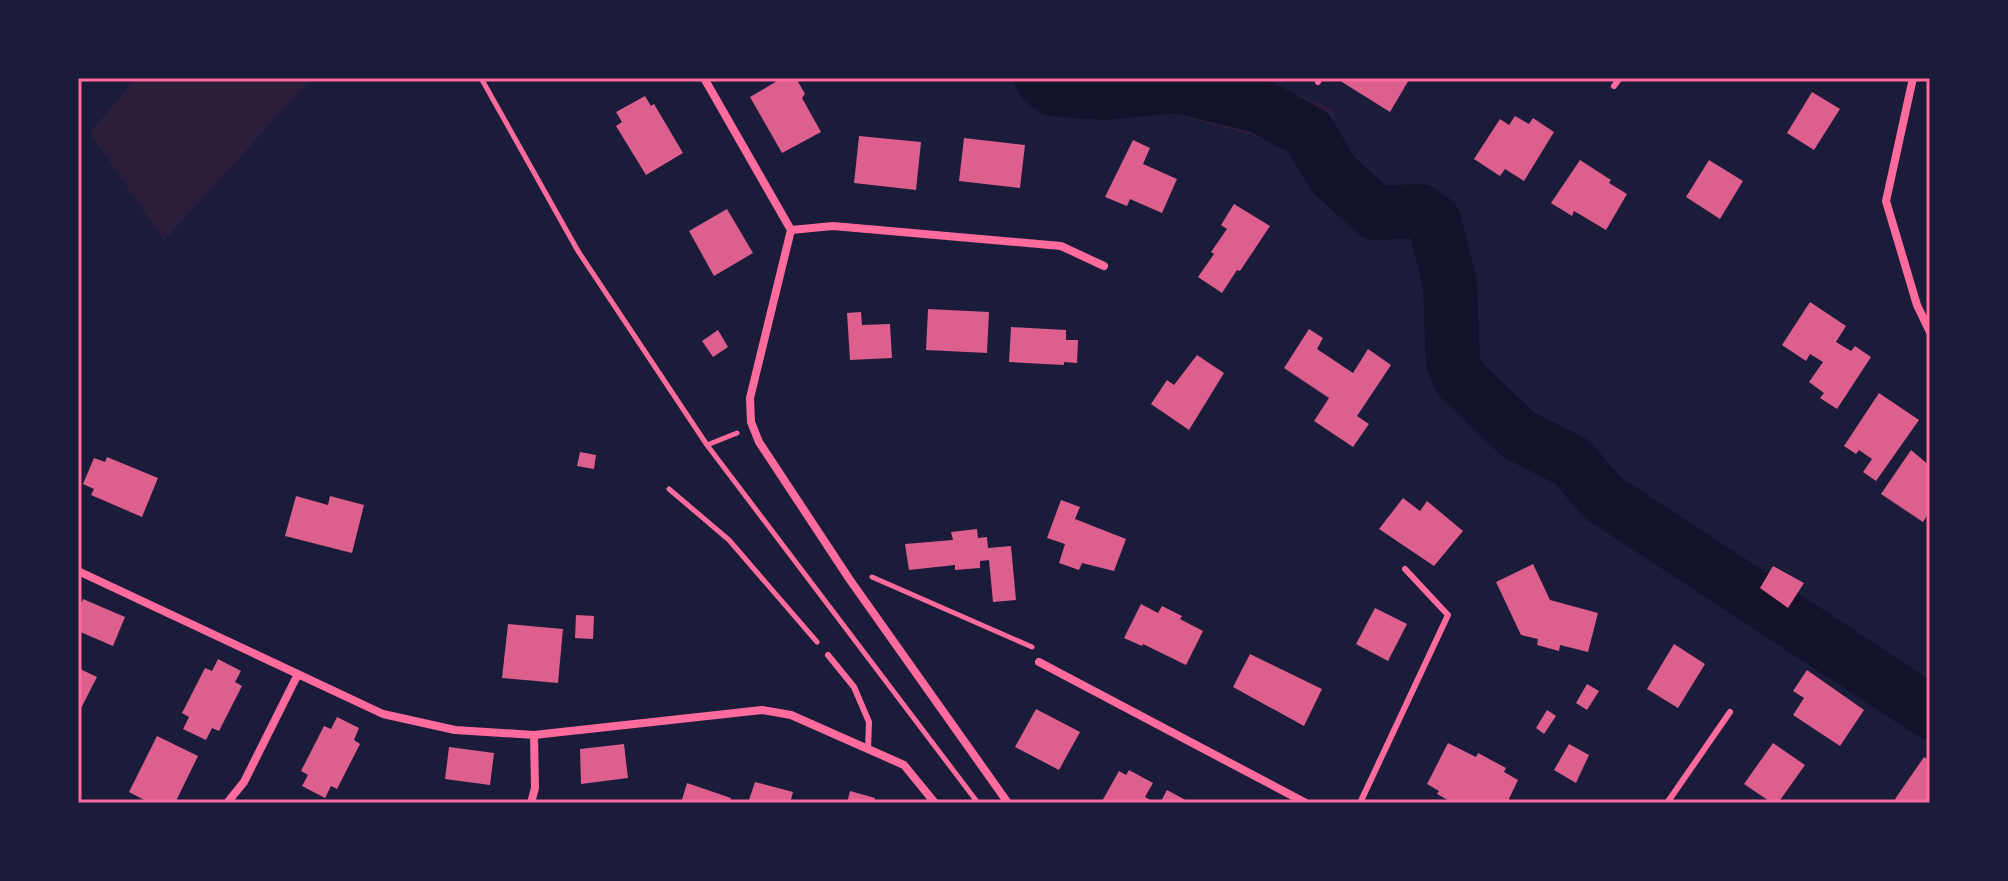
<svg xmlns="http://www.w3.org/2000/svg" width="2008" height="881" font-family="'Asap Condensed',sans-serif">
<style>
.green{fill:#2a1e3b}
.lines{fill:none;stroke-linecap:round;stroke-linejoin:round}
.river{stroke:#12122b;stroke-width:54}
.building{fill:#dd5f8e}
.path{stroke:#ff6b9d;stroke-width:5}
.service{stroke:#ff6b9d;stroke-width:6}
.minor{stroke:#ff6b9d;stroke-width:8}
.neatline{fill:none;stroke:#ff6b9d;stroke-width:3}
</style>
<rect width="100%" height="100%" fill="#1b1b3a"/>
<path class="green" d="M135,78H312L164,241L90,133Z
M1015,78H1258L1334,110L1336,144L1313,152L1104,95L1048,96Z"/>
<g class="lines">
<path class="river" d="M1041,78L1053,89L1105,93L1175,86L1260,106L1309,133L1332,173L1375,213L1420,211L1434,221L1450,285L1453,363L1460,379L1519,435L1572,462L1603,498L1930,712"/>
</g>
<path class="building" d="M782,78H796L805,94L802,98L821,132L782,153L750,97Z
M1345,78H1410L1390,112L1342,82Z
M1812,92L1840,109L1814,150L1787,133Z
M645,96L651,106L654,104L683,153L646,175L616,126L622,122L616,112Z
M1515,116L1529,124L1533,118L1554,132L1524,181L1505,169L1500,176L1474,159L1500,119L1509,125Z
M859,136L921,142L916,190L854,183Z
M964,138L1025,145L1020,188L959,181Z
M1133,140L1150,148L1143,164L1177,179L1162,213L1130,199L1127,206L1105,197Z
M1580,160L1611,180L1609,183L1627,194L1606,230L1574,211L1572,216L1551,203Z
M1709,160L1743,181L1720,219L1686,197Z
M1234,204L1270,226L1240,271L1237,270L1222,293L1198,277L1214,254L1211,252L1227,229L1221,225Z
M727,209L753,253L714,276L689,231Z
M1810,302L1846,326L1836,342L1851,351L1855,346L1871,357L1837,409L1820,398L1824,393L1809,382L1823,362L1810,354L1806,361L1782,345Z
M928,309L989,312L987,353L926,350Z
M861,312L862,325L890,324L892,358L850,360L847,313Z
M1011,327L1066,330V340H1078L1077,363L1064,362V365L1009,362Z
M1309,329L1323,338L1317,349L1353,373L1368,349L1391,365L1357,416L1369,424L1353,447L1314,421L1329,398L1284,368Z
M718,330L728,347L713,357L702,341Z
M1197,355L1224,373L1189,430L1151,404L1167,380L1174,385Z
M1879,393L1919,420L1876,481L1863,472L1872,459L1859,450L1856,454L1844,446Z
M1911,450L1930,466V511L1923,522L1881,494Z
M580,452L596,455L594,469L577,466Z
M107,457L158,478L142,517L91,495L94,489L83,484L94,458L105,462Z
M296,496L328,505L330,496L364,505L352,553L285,536Z
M1403,498L1420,511L1427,501L1463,531L1434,566L1379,529Z
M1061,500L1080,507L1075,519L1126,539L1114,571L1082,563L1079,570L1059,563L1065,544L1047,538Z
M977,529L978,538L987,537L988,548L1011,546L1016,600L993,602L989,560L980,561V568L955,570V565L909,570L905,544L953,540L951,532Z
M1533,564L1550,600L1598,613L1588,652L1560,645L1559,651L1537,645L1538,639L1521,635L1496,582Z
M1773,566L1804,583L1788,608L1760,588Z
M83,599L125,617L113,646L78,631V611Z
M1141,604L1158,613L1162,606L1182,616L1180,619L1203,631L1186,665L1143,644L1142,646L1124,638Z
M1375,608L1407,624L1388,661L1356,644Z
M576,615L594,616L593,639L575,638Z
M508,624L563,629L558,683L502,678Z
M1674,644L1705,664L1678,708L1647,689Z
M1250,654L1322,689L1304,726L1233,687Z
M218,659L241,671L235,682L242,686L219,731L212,728L206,740L183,729L189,717L182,713L205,668L212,671Z
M78,668L97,677L78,714Z
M1807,670L1864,710L1840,746L1793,715L1804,698L1793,691Z
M1587,684L1599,691L1587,710L1576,703Z
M1036,709L1080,732L1059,770L1015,747Z
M1547,710L1556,716L1544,734L1536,728Z
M337,717L359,728L354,740L360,744L337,789L331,786L325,798L302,786L308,775L301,771L324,726L331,729Z
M157,736L198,756L175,803H150L129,792Z
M1448,743L1476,757L1478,753L1506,768L1504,772L1518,780L1507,803H1453L1437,794L1439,791L1427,784Z
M1773,743L1805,765L1778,803H1772L1744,784Z
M624,744L628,778L581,784L580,749Z
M1569,744L1589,755L1576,783L1554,770Z
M449,747L494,753L490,785L445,779Z
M1924,757L1930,761V803H1900L1895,799Z
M1129,770L1153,783L1145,797L1156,803H1101L1119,771L1126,775Z
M755,782L793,792L790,803H748Z
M687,783L731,798L729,803H681Z
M1167,790L1191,803H1160Z
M850,791L875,798L874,803H847Z"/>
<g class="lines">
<path class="path" d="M481,78L578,251L707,445L978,803
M707,445L737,433
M669,489L729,540L817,642
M872,577L1032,647"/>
<path class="service" d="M1318,82L1320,78
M1614,86L1620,78
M828,655L854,687L869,722L868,749
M1360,803L1448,615L1405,569
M1667,803L1730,712"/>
<path class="minor" d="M704,78L791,230L833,226L1061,246L1104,266
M1913,78L1886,201L1917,305L1930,332
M791,230L750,398L751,422L759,442L850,580L1008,803
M78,571L383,714L455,730L534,735L762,710L791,715L904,765L935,803
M1039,662L1306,803
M227,803L244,782L298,674
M531,803L535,788L534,735"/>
</g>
<rect width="2008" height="881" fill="none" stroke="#1b1b3a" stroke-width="160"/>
<rect x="80" y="80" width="1848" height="721" class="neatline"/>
</svg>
